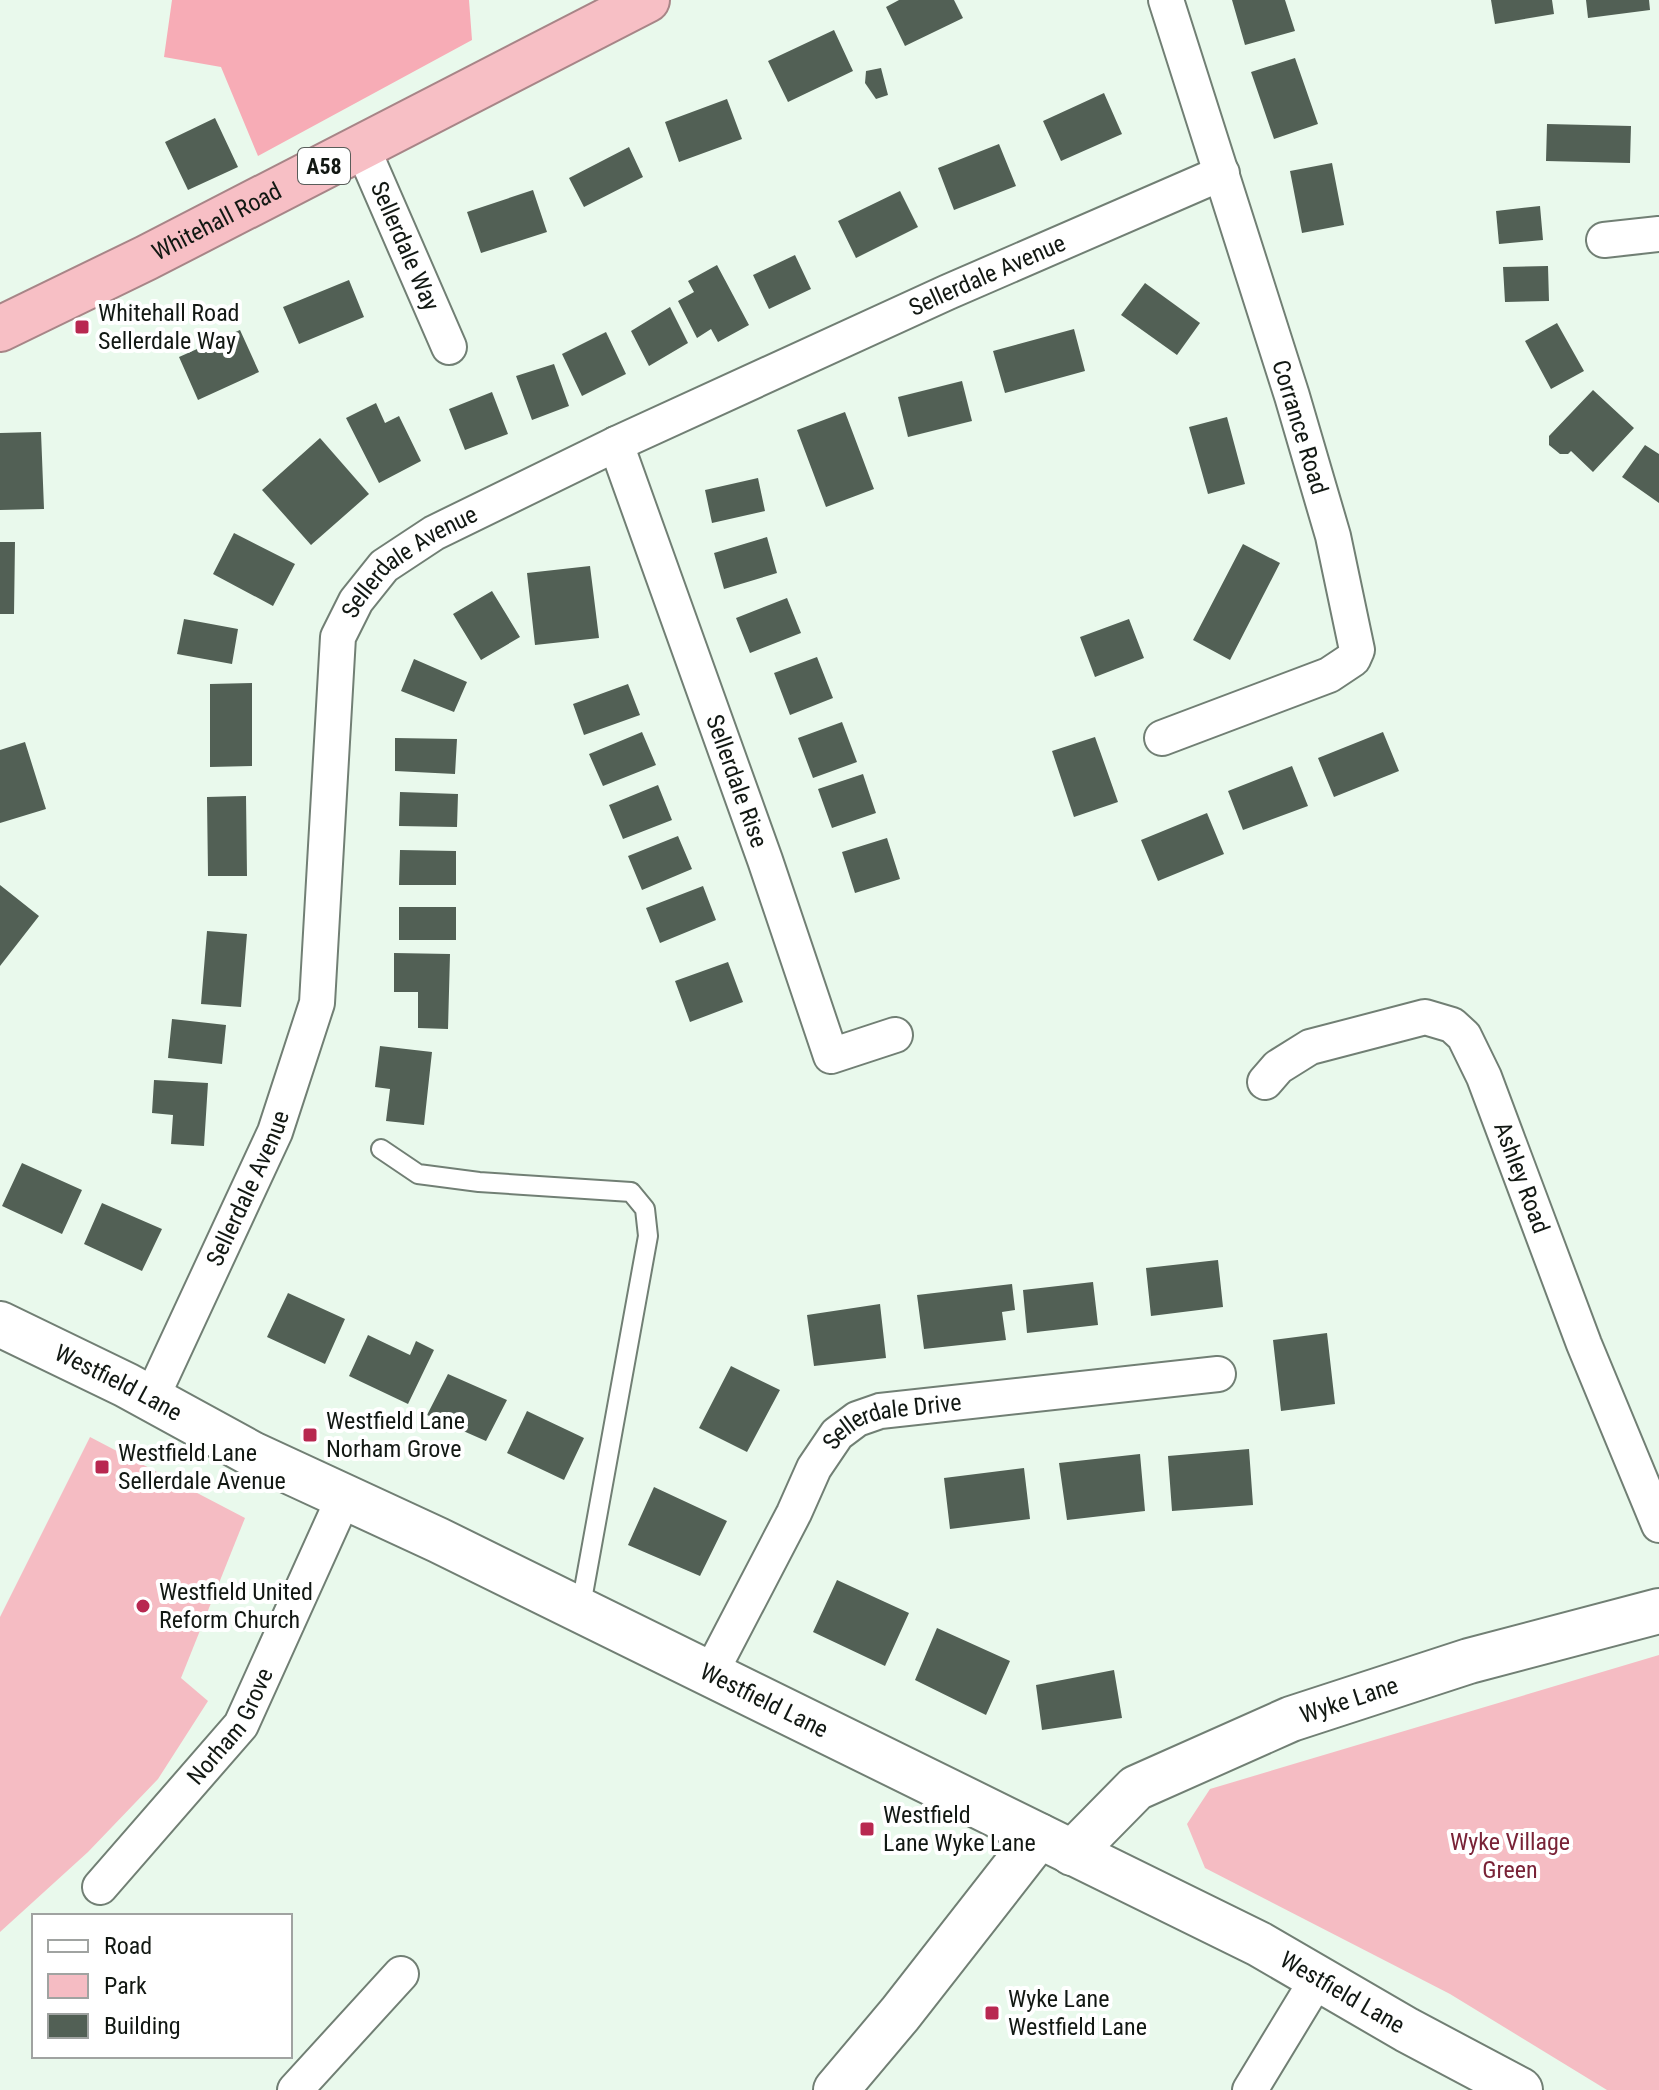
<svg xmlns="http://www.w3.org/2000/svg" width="1659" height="2090" font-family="'Roboto Condensed',sans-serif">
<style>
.green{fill:#f5bcc3}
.forest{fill:#f7acb6}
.building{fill:#526055}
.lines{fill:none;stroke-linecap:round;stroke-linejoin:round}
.lane-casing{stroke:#717f74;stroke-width:22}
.street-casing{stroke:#717f74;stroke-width:38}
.secondary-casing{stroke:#717f74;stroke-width:48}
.highway-casing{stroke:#a78587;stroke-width:48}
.lane{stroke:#fff;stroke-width:18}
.street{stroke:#fff;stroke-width:34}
.secondary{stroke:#fff;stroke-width:44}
.highway{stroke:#f7bfc5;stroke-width:44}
.poi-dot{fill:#b82850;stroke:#fff;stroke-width:3}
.labels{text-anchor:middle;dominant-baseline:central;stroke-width:8;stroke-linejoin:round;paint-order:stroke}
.shield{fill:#fff;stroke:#595d5a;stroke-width:2}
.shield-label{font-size:22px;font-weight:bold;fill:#121813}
.street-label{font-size:24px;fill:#121813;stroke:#fff}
.poi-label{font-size:24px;fill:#121813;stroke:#fff;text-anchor:start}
.park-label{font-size:24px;fill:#792337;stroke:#fff}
</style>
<rect width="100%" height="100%" fill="#e9f9ec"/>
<path class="green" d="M90,1437L245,1518L181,1678L208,1701L158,1779L88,1852L0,1932V1617Z
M1659,1655V2090H1607L1450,1994L1205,1868L1187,1824L1210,1789Z"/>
<path class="forest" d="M172,0H469L472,40L258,156L221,67L164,57Z"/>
<path class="building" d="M899,0H954L963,18L905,46L886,7Z
M1232,0H1285L1295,31L1245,45Z
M1491,0H1552L1554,14L1495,24Z
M1586,0H1649L1650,10L1588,18Z
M834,30L853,71L788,102L768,61Z
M1295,58L1318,124L1274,139L1251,72Z
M881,68L888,95L876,99L865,83L866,71Z
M1104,93L1122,134L1061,161L1043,121Z
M727,99L742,139L679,162L665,122Z
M215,118L238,167L188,190L165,142Z
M1547,124L1631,126L1630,163L1546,161Z
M999,144L1016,186L954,210L938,168Z
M629,147L643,177L584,207L569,178Z
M1332,163L1344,225L1302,233L1290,171Z
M533,190L547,232L481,253L467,212Z
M900,191L918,227L856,258L838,221Z
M1540,206L1543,240L1499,244L1496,211Z
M795,255L811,289L769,309L753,275Z
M717,265L749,325L718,342L711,329L697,338L678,301L694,292L688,281Z
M1548,266L1549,301L1505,302L1503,267Z
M349,280L364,317L299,344L283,307Z
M1145,283L1200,323L1177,355L1121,315Z
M670,307L688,343L649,366L631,331Z
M1557,323L1584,371L1551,389L1525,341Z
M1074,329L1085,371L1005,393L993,351Z
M240,330L259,372L198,400L179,357Z
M606,332L626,374L582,396L562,354Z
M554,364L569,406L532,420L516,376Z
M962,381L972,421L908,437L898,397Z
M1593,390L1634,428L1593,472L1571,451L1568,454H1560L1549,445V436Z
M492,392L508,434L465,450L449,409Z
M376,403L385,423L399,416L421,461L379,483L346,418Z
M845,412L874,489L826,507L797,430Z
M1227,417L1245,484L1208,494L1189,427Z
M41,432L44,509L0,510V433Z
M320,438L369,494L311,545L262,490Z
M1645,445L1659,454V503L1622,477Z
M758,478L765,511L712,523L705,490Z
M234,533L295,564L273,606L213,574Z
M767,537L777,573L724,589L714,553Z
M0,542H15L14,614H0Z
M1243,544L1280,563L1230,660L1193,640Z
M590,566L599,638L535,645L527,573Z
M492,591L520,637L481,660L453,614Z
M787,598L801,633L750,653L736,618Z
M184,619L238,629L232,664L177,654Z
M1129,619L1144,658L1095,677L1080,637Z
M817,657L833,698L790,715L774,673Z
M414,659L467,682L454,712L401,691Z
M252,683V766L210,767V684Z
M628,684L640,715L584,735L573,704Z
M842,722L857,762L813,778L798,738Z
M642,732L656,765L603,786L589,754Z
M1383,732L1399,771L1334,797L1318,758Z
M1095,737L1118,802L1074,817L1052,751Z
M395,738L457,739L455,774L395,771Z
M25,742L46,809L0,823V750Z
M1292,766L1308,806L1243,830L1228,791Z
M863,774L876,813L832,828L818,789Z
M658,785L672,820L623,839L609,805Z
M400,792L458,794L457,827L399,826Z
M246,796L247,876H208L207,797Z
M1207,813L1224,854L1158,881L1141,840Z
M678,836L692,869L642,890L628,856Z
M887,838L900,879L855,893L842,852Z
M400,850L456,851V885H399Z
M0,885L39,916L0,966Z
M703,886L716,920L660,943L646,908Z
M399,907H456V940H399Z
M207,931L247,934L241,1007L201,1004Z
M394,953L450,954L448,1029L418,1028V992H394Z
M728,962L743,1002L690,1022L675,981Z
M172,1019L226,1025L222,1064L168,1058Z
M380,1046L432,1052L424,1125L386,1121L390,1089L375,1087Z
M154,1080L208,1083L204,1146L171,1144L173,1115L152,1113Z
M22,1163L82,1190L62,1234L2,1206Z
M102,1203L162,1229L142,1271L84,1244Z
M1218,1260L1223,1307L1151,1316L1146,1268Z
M1093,1282L1098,1325L1027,1333L1023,1290Z
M1012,1284L1015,1310L1002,1312L1006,1340L924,1349L917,1295Z
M288,1293L345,1319L325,1364L267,1337Z
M880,1304L886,1358L814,1366L807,1315Z
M1327,1333L1335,1404L1281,1411L1273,1340Z
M368,1335L410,1355L416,1341L434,1350L408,1404L349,1376Z
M731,1366L780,1390L747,1452L699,1428Z
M448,1374L507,1400L486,1441L427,1415Z
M527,1411L584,1438L564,1480L507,1453Z
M1249,1449L1253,1505L1172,1511L1168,1456Z
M1140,1454L1145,1511L1067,1520L1059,1463Z
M1024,1468L1030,1519L950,1529L944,1478Z
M654,1487L727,1521L700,1576L628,1545Z
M837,1580L909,1613L885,1666L813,1632Z
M937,1628L1010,1661L986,1715L915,1680Z
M1114,1670L1122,1718L1042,1730L1036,1685Z"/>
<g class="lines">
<defs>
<path id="lane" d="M381,1149L418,1174L479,1182L631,1192L645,1209L648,1236L580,1611"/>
<g id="street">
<path id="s1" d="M362,147L449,347"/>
<path d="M1604,240L1659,234"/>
<path id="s2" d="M616,444L765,860L831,1056L895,1035"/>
<path d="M1162,738L1329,675L1353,659L1357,650L1333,536L1292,396L1166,0"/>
<path id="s3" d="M1265,1082L1278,1067L1310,1047L1425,1017L1452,1025L1464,1036L1484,1077L1584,1344L1659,1525"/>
<path id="s4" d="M151,1399L275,1132L317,1003L338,637L356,601L384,566L434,533L616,444L948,292L1222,173"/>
<path id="s5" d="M709,1676L794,1513L814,1468L837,1434L857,1419L880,1411L1218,1374"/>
<path id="s6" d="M100,1887L241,1725L344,1497"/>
<path d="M295,2090L401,1974"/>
<path d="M1250,2090L1318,1978"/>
</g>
<g id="secondary">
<path id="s7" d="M0,1324L126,1385L252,1454L438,1540L1259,1944L1407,2030L1520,2090"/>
<path id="s8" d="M1072,1853L1136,1788L1291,1719L1469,1661L1659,1611"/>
<path d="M836,2090L900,2014L1039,1836"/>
</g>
<g id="highway">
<path id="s9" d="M0,329L146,258L647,0"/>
</g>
</defs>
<use href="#lane" class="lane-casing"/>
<use href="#street" class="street-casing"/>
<use href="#secondary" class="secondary-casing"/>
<use href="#highway" class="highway-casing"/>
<use href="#lane" class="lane"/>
<use href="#street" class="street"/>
<use href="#secondary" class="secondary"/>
<use href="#highway" class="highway"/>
</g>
<g class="poi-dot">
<rect x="74" y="319" width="16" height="16" rx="4"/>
<rect x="302" y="1427" width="16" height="16" rx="4"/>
<rect x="94" y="1459" width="16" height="16" rx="4"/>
<circle cx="143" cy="1606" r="8"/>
<rect x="859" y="1821" width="16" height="16" rx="4"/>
<rect x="984" y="2005" width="16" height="16" rx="4"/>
</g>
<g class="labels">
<rect class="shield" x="298" y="148" width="52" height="36" rx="6"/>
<g class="shield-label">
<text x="324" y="166">A58</text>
</g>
<g class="street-label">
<text stroke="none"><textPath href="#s9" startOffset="242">Whitehall Road</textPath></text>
<text stroke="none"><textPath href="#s1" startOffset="108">Sellerdale Way</textPath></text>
<text stroke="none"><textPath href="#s4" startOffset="1552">Sellerdale Avenue</textPath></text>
<text transform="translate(1300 427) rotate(73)">Corrance Road</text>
<text stroke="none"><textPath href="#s4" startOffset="904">Sellerdale Avenue</textPath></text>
<text stroke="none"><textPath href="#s2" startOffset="358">Sellerdale Rise</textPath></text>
<text stroke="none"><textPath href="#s3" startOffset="374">Ashley Road</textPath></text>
<text stroke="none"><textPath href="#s4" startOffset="232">Sellerdale Avenue</textPath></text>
<text stroke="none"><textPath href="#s7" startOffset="132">Westfield Lane</textPath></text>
<text stroke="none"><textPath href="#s5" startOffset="332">Sellerdale Drive</textPath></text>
<text stroke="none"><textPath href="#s8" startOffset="322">Wyke Lane</textPath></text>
<text stroke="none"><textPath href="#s7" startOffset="852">Westfield Lane</textPath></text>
<text stroke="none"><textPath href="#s6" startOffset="208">Norham Grove</textPath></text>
<text stroke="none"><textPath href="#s7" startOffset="1500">Westfield Lane</textPath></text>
</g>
<g class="poi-label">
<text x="98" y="313">Whitehall Road<tspan x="98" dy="28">Sellerdale Way</tspan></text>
<text x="326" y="1421">Westfield Lane<tspan x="326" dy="28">Norham Grove</tspan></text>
<text x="118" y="1453">Westfield Lane<tspan x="118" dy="28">Sellerdale Avenue</tspan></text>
<text x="159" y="1592">Westfield United<tspan x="159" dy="28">Reform Church</tspan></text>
<text x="883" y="1815">Westfield<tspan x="883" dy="28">Lane Wyke Lane</tspan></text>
<text x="1008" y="1999">Wyke Lane<tspan x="1008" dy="28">Westfield Lane</tspan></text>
</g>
<g class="park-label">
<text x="1510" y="1842">Wyke Village<tspan x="1510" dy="28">Green</tspan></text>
</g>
</g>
<rect x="32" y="1914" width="260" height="144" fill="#ffffff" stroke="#a0a3a1" stroke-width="2"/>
<rect x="48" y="1940" width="40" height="12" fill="#ffffff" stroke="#a0a3a1" stroke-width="2"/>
<text x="104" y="1954" font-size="24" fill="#121813">Road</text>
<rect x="48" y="1974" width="40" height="24" fill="#f5bcc3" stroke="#a0a3a1" stroke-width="2"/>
<text x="104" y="1994" font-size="24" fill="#121813">Park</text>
<rect x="48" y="2014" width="40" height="24" fill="#526055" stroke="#a0a3a1" stroke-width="2"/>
<text x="104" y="2034" font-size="24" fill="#121813">Building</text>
</svg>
